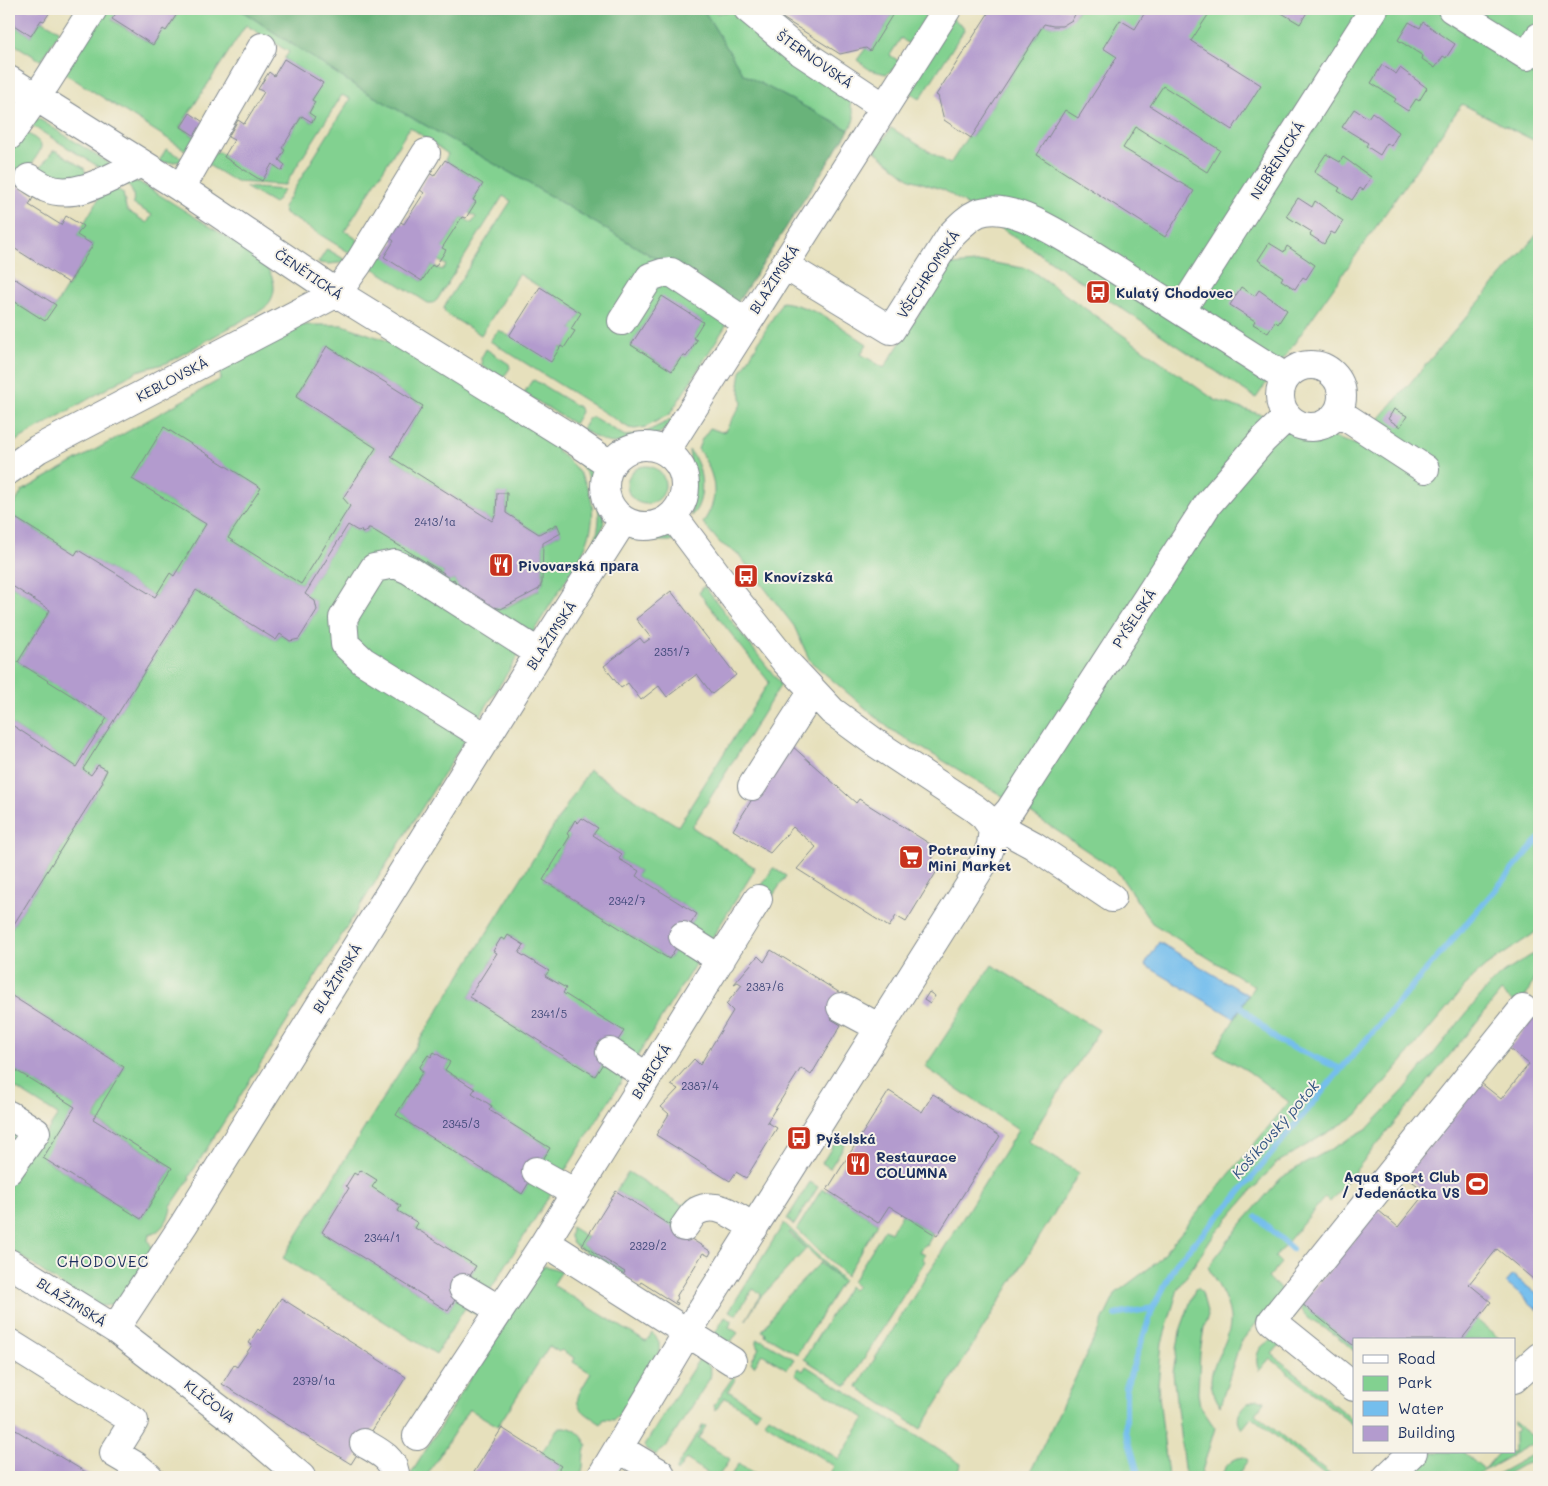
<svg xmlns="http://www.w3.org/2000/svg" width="1548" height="1486" font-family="Mali,sans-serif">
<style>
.green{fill:#82d190;stroke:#4e8077;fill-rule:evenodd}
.forest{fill:#69b37a;stroke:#42716c}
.water{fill:#74beed;stroke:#4876a6}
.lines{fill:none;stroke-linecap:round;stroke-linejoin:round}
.stream{stroke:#74beed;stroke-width:6}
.building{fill:#b39bce}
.minor-casing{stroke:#80888d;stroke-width:30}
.minor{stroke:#fff;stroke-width:28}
.labels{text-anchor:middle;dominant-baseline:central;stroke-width:4;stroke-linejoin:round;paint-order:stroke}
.number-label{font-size:11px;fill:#414a7a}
.street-label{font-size:14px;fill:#1b2f5e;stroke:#f7f3e8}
.poi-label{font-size:14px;font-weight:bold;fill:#1b2f5e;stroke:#f7f3e8;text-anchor:start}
.water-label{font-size:15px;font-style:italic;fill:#315382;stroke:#f7f3e8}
.neighbourhood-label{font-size:15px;letter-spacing:1px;fill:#1b2f5e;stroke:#f7f3e8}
</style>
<rect width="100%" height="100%" fill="#f7f3e8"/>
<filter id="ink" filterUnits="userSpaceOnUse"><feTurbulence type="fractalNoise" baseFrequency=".02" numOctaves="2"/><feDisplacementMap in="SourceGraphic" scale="10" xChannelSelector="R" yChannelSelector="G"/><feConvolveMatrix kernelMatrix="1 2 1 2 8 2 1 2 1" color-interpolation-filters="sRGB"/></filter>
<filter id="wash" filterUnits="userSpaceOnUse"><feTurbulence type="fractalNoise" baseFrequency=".0096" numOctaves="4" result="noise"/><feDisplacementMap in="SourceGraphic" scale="20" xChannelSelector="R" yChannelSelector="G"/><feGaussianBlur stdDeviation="1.12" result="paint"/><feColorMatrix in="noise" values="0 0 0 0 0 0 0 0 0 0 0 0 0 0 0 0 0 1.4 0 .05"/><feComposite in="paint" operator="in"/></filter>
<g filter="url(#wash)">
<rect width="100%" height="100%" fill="#e6e0bc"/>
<path class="green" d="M101,9H119L112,20L153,45L163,29L167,31L177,14L174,12L176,9H239L357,87L523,180L660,261L657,281L669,276L730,319L670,414L646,427L635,429L629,428L490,341L495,334L499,330L509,336L564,348L574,331L571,329L581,313L519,274L481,335L445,313L444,308L446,303L511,201L503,196L437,300L433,303H428L365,263L379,253L422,281L432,265L442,270L446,265L439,261L442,248L462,217L472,223L476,217L469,213L476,202L473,200L483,184L445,160L448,154L410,127L345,231L358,240L355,256L285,213L283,207L350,99L342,95L285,185L236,182L205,163L214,152H219L262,180L272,164L282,170L285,165L279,160L285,150L282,148L302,116L312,122L315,117L309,113L315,102L312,100L322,83L284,59L289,52L246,25L180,127L203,142L195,156L61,71ZM662,297L703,322L693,338L696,341L686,357L683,355L672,371L631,345Z
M703,9H708L717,13L735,11L853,99L850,105C856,115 855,120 849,130L743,74Z
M896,9H933L910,45L901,38L890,55L900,62L894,69L886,74L870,70L857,60L866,48L870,50Z
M1078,9H1539V143L1462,104L1256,398L944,190L910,179L875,151L891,128L950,164L968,136L972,137L1044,24C1059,29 1073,24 1078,9Z
M952,18L963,26L964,30L920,99L907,90Z
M41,20L59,30V32L42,60H40L9,41V22L31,36Z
M34,119H39L112,165L104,170L26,122Z
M25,132C52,148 39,147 29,170L20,172L9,165V149Z
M166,149L187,161L158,163Z
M53,151H57L84,168L86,174L77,183L39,172L40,168Z
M124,181L139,182L249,251C254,255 260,259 264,264C281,284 276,306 252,315L167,363L137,371L9,445V298L46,321L93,245L77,235L102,193L117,189L123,193L126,208L128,211L147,223L152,215L133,204C135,193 131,188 124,181Z
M245,187L284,190L274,204Z
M1539,232V930L1486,966L1472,978L1357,1115L1275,1164L1214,1235L1178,1289L1162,1343L1158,1386L1168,1477H1028L1116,1293L1156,1263L1289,1102L1248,1071L1215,1052L1254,986L1152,923L1117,871L1026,810L890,729L810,661L794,626L739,555L720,543L703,523C706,518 710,511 712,505C718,485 710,466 698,449L702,439L710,428L721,432L725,431L742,403L739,384L741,372L782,302C814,306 841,327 867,344L861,354L884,368L950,265L988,262L1029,269L1215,400L1357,445Z
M327,249L349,262L329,264L318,263Z
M293,325H343L405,347L560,446L557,451C597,480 602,520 578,561L189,1177L190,1178L171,1206C171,1218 160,1233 149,1235L148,1240L152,1248C143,1263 128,1297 112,1304C103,1308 94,1305 86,1302L9,1248V1123L40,1142L58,1115L9,1084V1066L75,1107L44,1159L141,1219L172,1168L94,1119L124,1067L9,994V932L103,782L102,780L107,771L98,765L91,775L83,769L196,590L276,640L280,634L290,641L299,639L317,610L315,601L305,594L348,525L358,531L361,530L362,533L368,531V528L371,527L444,573L442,577L449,581L454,579L458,587L495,607L501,608L503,609L539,590L538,588L543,582V543L561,533L556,524L539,534L506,513L507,494L497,493L496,514L492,521L391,457L423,406L327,346L296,397L376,448L343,498L352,504L301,584L228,538L261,488L164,428L132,479L206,524L174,576L170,573L155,597L78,550L75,555L9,514L22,491L221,379L219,368Z
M486,349L509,364L510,368L502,380L482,366L481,358Z
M534,380L580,408L581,412L574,424L524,393L531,382Z
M593,417L625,436L642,434L676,417C659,437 661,433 637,439C607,446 608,444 582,429L589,418Z
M689,450C704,465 707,502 691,516L693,493Z
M569,452C577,457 585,461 591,469C597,477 598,485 600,495C603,517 609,523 594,543C607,509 594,476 569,452Z
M627 485a19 19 0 1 1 38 0a19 19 0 1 1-38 0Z
M650,533L669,537L674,541H651L631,539L639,535Z
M9,584L50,610L18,662L107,718L76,767L9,723Z
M704,586L780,683V686L692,827L754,867V871L475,1314L465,1308L436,1354L283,1258L589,770L678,826L769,682L699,593ZM582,818L597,828L593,835L622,854L619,859L639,871L636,876L697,914L669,959L543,880L570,836L567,833L575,821L578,823ZM509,935L524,945L519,953L548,971L545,976L565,988L563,993L610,1053L595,1076L469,997L497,953L493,951L501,938L505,940ZM435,1053L450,1062L445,1070L474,1088L472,1093L491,1106L489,1110L550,1148L522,1194L396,1115L423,1071L419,1068L427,1056L431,1057ZM361,1170L376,1180L372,1187L401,1206L398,1211L418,1223L415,1228L476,1266L448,1311L322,1232L349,1188L346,1185L354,1173L357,1175Z
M773,868L786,876L772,897L759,890Z
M1533,954C1540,974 1530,990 1519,1006L1501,992L1330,1202L1325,1197L1275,1257L1281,1263L1268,1278L1283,1291L1240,1343L1220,1406C1216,1398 1211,1390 1211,1380C1212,1358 1232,1341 1230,1317C1228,1298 1216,1283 1208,1267L1242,1223L1280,1179L1290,1172L1368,1128L1405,1089L1486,989L1499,976Z
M992,965L1099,1030L1028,1141L1079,1173L921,1429L857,1387L1018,1130L925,1067Z
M839,1136L847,1141L830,1168L822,1163Z
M628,1172L682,1205L693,1198L675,1228L616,1191Z
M810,1182L818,1187L794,1225L787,1219Z
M822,1189L826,1192L827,1190L878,1223L846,1276L797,1229Z
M902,1214L933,1234L927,1245L925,1244L919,1251L925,1255L922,1259L925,1261L847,1386L804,1359L849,1286L853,1290L857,1286L852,1282L885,1229L891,1232Z
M784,1223L843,1280L797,1354L765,1335L766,1333L762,1331L781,1303L820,1263L841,1281L790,1232L789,1233L806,1249L759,1299L746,1320L761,1294L753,1289L736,1315L729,1311Z
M571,1227L587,1237L582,1245L625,1272L623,1275L573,1244L570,1237Z
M546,1266L562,1271L553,1285L646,1342L652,1333C659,1339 660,1343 659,1352L618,1416L614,1420L604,1419L601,1424C570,1404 573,1403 591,1373L573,1362L575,1358L561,1350L559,1352L549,1346L498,1426L469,1409L426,1477H409L538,1269Z
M1198,1288L1202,1293L1208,1315L1204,1328L1200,1353L1198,1393L1200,1406L1215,1428L1202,1471L1201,1477H1185L1173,1373L1180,1331L1195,1289Z
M1302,1304L1354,1346V1351C1346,1344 1338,1336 1328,1330C1318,1324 1304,1319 1301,1307Z
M725,1317L732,1321L729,1327L738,1333L731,1341L725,1343L713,1336Z
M1477,1320L1501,1340H1461Z
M757,1339L761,1341L762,1340L794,1359L787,1369L762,1354L754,1366L751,1362L759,1348L757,1343Z
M1276,1339L1282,1342L1272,1354L1354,1421V1426L1270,1358L1259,1371C1253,1356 1259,1343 1276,1339Z
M699,1359C708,1362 713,1368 710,1378L666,1447L656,1455L646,1449L644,1446Z
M806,1366L961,1464L955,1477H828L834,1466L764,1422L769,1416L839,1459L865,1418L795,1374L799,1368L803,1371Z
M733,1377L736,1378L728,1391L760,1411L756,1417L724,1397L716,1410L715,1409L714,1405Z
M1257,1399L1265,1401L1255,1414L1333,1477H1327L1252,1417L1242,1429C1232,1416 1244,1403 1257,1399Z
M1514,1422L1532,1436L1539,1428V1440L1473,1477H1412L1415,1466L1432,1452H1463L1484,1470L1499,1452H1514V1434L1518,1429L1514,1426Z
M703,1425L706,1426L698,1439L730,1459L718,1477H714L686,1459L677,1472L675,1470Z
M561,1427C573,1426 582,1434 587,1445C581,1455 586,1466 580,1477H553L561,1466L541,1453L557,1430Z
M1539,1451V1460L1522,1465L1501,1477H1492Z
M1243,1457L1248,1460L1239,1473L1244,1477H1238L1236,1475L1234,1477H1221C1224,1467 1232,1458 1243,1457Z
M738,1464L760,1477H730Z"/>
<path class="forest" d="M239,9H703L743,74L849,130L734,308L660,261L523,180L357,87Z"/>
<path class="water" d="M1159,942L1248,995L1234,1018L1145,965Z
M1513,1275L1539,1296L1538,1310L1506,1283Z"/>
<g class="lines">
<path class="stream" d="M1241,1007L1278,1041L1341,1069
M1257,1217L1292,1249
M1115,1315L1153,1308
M1139,1477L1126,1431V1387L1153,1308L1177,1262L1236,1197L1341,1069L1539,839"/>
</g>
<g id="blocks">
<path class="building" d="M9,9H52L44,21L41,20L31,36L9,22Z
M119,9H176L174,12L177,14L166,31L163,29L153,45L112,19Z
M768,9H896L870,51L866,48L840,54Z
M991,9H1078L1072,20L1062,26H1053L1044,24L971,138L944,120L938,96L936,95Z
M1147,9H1212L1191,41L1261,85L1232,130L1163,86L1150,106L1220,150L1207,172L1136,127L1123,148L1194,191L1165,237L1037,155L1065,110L1078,118L1117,57L1103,48L1120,20L1135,29Z
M1275,9H1309L1300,24Z
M1409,22L1420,28L1423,22L1455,44L1446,58L1443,56L1435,68L1422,59L1423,56L1398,40Z
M284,59L323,83L312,100L315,102L309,113L315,117L312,122L302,116L282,148L285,150L279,160L285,165L282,171L272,164L262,181L224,157L234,140L228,137L238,120L244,124L264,92L258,89L269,72L274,76Z
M1382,65L1396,74L1400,68L1427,88L1419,101L1416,99L1408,111L1394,102L1396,99L1371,83Z
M1354,109L1368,118L1372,112L1399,132L1391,146L1387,143L1380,155L1366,146L1368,143L1342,127Z
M190,113L209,126L200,139L181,127Z
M1326,154L1340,162L1343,157L1371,177L1363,190L1360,188L1352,200L1338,191L1340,188L1314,172Z
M445,160L483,184L473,200L476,202L469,213L466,218L462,217L442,248L446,250L435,267L432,265L422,281L384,257L394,241L389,237L399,221L404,224L424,193L419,189L429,173L434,176Z
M18,186L34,196L29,205L61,225L66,216L83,226L77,235L93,245L69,283L9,245V192L12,194Z
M1298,198L1312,207L1315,201L1343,221L1335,234L1331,232L1324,244L1310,235L1312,232L1286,216Z
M1269,243L1284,252L1287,246L1315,265L1306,279L1303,277L1295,289L1281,280L1283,277L1258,260Z
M9,275L56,305L45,321L9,298Z
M540,287L581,313L571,329L575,331L564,348L561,346L551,362L509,336Z
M1241,287L1255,296L1259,290L1287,310L1278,324L1275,321L1268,333L1253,324L1255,321L1230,305Z
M662,296L703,322L693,338L697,340L686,357L683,355L672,371L631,345Z
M327,346L423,406L391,457L492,521L496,514L497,493H507L506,513L539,534L557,524L561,533L543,543L542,583L539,589L501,609L495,607L494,612L459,588L454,579L449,581L442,577L444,573L370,528H368V531L362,533L361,530L358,531L348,525L305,594L315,601L317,610L299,639L290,641L280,634L276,640L196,590L83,769L91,775L98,765L107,770L102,780L103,782L9,932V723L76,767L107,718L18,662L50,610L9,584V514L75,555L78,550L155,597L170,573L174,576L206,524L132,479L164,427L261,488L228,538L301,584L350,506L343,498L376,448L296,397Z
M1394,409L1407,416L1400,427L1388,419Z
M671,591L736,675L712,694L697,674L667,697L659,686L641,700L628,683L621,688L604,666L640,638L644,643L651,638L636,619Z
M782,737L856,803L859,799L938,849L928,865L937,871L906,922L896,916L889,927L797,869L816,847L793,827L770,853L733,830L767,775Z
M582,818L598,828L593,835L622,854L619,859L639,871L636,876L697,914L669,959L543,880L570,836L567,834L575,820L578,823Z
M508,935L524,945L519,953L549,971L545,976L566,988L563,993L624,1031L595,1076L469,997L497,953L493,951L501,938L505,940Z
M771,950L845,996L831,1019L841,1025L811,1075L801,1068L767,1122L777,1128L746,1178L736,1172L730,1181L656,1135L669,1114L661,1107L678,1089L671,1085L694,1059L700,1065L733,1011L726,1004L742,985L738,982L734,984L758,956L764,962Z
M929,992L935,996L930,1004L924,1000Z
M9,994L124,1067L93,1119L172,1168L141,1219L43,1158L75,1107L9,1066Z
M1539,1010V1284L1497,1249L1469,1284L1491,1302L1461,1340H1354V1346L1302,1304L1378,1210L1398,1227L1426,1192L1405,1176L1481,1083L1501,1099L1529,1064L1509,1048Z
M434,1052L450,1062L445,1070L475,1089L472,1093L492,1106L489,1110L550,1148L522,1194L396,1115L423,1071L419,1068L428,1055L431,1057Z
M889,1091L922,1112L933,1094L1000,1136L937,1236L889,1206L878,1223L827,1190Z
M361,1170L377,1180L372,1187L401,1206L398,1211L418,1223L415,1228L476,1266L448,1311L322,1232L349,1188L346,1186L354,1173L357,1175Z
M616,1191L710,1251L711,1252L709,1256L703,1253L676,1297L678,1298L675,1302L678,1303L677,1305L641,1282L639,1285L623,1275L625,1272L582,1245Z
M281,1298L406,1377L351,1464L222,1384L234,1365L237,1367L252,1345L249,1343L258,1329L260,1331Z
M502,1428L561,1466L553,1477H471Z
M14,1429L62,1458L94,1477H9V1438Z"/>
</g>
</g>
<g filter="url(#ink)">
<use href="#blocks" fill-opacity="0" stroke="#80888d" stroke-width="1"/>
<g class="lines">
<defs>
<path id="minor" d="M748,9L795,48L884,107
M1452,9L1527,56L1539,37
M9,80L181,188L337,293L571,438L611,465
M9,136L46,83L93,9
M29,178C34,181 40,185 46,188C77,201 114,175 141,163
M181,188L262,47
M784,265L891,330L951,235C959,227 967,218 978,213C1010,201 1056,233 1082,248L1285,377
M1181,311L1374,9
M622,321L650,277L662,273L671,272L747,323
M1280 396a31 31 0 1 1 62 0a31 31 0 1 1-62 0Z
M1338,412L1425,469
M605 486a40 40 0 1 1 80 0a40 40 0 1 1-80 0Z
M666,451L947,9
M9,470L38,449L337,293L358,264L426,153
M673,516L733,596L785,661L832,711L877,744L974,808L984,816L993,829
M487,738L363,661L345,644L343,618L374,568L395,564L409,570L539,653
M752,786L813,691
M993,829L1011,833L1033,845L1112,898
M683,936L721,960
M841,1007L880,1028
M610,1052L647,1077
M9,1115L36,1132L9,1170
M536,1171L575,1193
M684,1227C688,1222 692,1214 697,1211C717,1200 737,1217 754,1228
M545,1242L732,1361
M9,1263L115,1329L239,1424L301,1477
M463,1288L500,1310
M115,1329L184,1224L539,653L623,521
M9,1343L134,1421L114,1453L136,1466L149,1477
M1514,1379L1539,1357
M1354,1387L1272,1321L1523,1009
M417,1436L545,1242L758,899
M364,1443C377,1451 392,1457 395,1473L393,1477
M618,1448L660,1473
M601,1477L687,1333L986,859L991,845L993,829L1010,810L1208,504L1263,440L1287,417
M1387,1477L1413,1452"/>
</defs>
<use href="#minor" class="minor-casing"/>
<use href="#minor" class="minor"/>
</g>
</g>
<defs>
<symbol id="bus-square" viewBox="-11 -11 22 22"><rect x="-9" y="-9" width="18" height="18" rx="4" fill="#c8321e" stroke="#f7f3e8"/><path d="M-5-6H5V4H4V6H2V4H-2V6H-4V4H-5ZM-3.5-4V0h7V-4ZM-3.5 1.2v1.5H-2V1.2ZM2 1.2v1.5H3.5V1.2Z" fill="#fff"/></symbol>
<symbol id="restaurant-square" viewBox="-11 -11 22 22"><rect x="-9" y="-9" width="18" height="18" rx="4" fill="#c8321e" stroke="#f7f3e8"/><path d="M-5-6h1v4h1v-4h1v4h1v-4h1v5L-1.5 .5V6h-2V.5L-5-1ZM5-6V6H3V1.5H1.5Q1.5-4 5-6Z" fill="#fff"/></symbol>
<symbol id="supermarket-square" viewBox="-11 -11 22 22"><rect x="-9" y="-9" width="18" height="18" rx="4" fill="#c8321e" stroke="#f7f3e8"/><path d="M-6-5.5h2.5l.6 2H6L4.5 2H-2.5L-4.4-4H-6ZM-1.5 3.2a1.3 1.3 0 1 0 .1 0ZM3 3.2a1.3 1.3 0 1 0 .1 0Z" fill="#fff"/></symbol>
<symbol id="stadium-square" viewBox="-11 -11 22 22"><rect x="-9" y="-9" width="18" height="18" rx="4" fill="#c8321e" stroke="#f7f3e8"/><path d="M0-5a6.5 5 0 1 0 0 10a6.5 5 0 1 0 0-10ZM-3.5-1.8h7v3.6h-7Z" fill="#fff"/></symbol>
</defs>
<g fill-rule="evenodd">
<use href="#bus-square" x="1084" y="278" width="28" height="28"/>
<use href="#restaurant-square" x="487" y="551" width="28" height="28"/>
<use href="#bus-square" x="732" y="562" width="28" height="28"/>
<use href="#supermarket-square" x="897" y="843" width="28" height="28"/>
<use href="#bus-square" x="785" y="1124" width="28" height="28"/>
<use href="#restaurant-square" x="844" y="1150" width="28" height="28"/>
<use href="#stadium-square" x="1463" y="1170" width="28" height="28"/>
</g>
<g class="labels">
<g class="number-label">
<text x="435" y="521">2413/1a</text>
<text x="672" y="651">2351/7</text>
<text x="627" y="900">2342/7</text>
<text x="765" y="986">2387/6</text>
<text x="549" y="1013">2341/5</text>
<text x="700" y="1085">2387/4</text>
<text x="461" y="1123">2345/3</text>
<text x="382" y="1237">2344/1</text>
<text x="648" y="1245">2329/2</text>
<text x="314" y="1380">2379/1a</text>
</g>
<g class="street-label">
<text transform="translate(815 59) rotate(35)">ŠTERNOVSKÁ</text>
<text transform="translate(1277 160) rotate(-58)">NEBŘENICKÁ</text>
<text transform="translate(309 274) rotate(34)">ČENĚTICKÁ</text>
<text transform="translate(928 274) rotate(-57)">VŠECHROMSKÁ</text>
<text transform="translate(774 279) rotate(-57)">BLAŽIMSKÁ</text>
<text transform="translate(172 379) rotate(-28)">KEBLOVSKÁ</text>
<text transform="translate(1134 618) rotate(-57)">PYŠELSKÁ</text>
<text transform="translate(551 635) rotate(-57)">BLAŽIMSKÁ</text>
<text transform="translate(337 978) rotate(-58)">BLAŽIMSKÁ</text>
<text transform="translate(651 1071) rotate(-58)">BABICKÁ</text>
<text transform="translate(72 1302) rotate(32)">BLAŽIMSKÁ</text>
<text transform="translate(210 1401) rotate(38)">KLÍČOVA</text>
</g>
<g class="poi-label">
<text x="1116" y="292">Kulatý Chodovec</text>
<text x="518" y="565">Pivovarská прага</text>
<text x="764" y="576">Knovízská</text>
<text x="928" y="849">Potraviny -<tspan x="928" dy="16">Mini Market</tspan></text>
<text x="816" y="1138">Pyšelská</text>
<text x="876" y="1156">Restaurace<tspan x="876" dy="16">COLUMNA</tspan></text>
<text x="1460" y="1176" text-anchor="end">Aqua Sport Club<tspan x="1460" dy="16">/ Jedenáctka VS</tspan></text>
</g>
<g class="water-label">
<text transform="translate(1275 1129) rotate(-49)">Košíkovský potok</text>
</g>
<g class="neighbourhood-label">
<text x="103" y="1261">CHODOVEC</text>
</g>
</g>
<rect width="1548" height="1486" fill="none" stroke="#f7f3e8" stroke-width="30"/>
<rect x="1353" y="1338" width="162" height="115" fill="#f7f3e8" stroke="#9fa5b1"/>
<rect x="1363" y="1355" width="25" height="8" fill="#ffffff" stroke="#9fa5b1"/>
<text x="1398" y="1364" font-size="15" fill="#1b2f5e">Road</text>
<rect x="1363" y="1376" width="25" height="15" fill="#82d190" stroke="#9fa5b1"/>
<text x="1398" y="1388" font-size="15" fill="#1b2f5e">Park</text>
<rect x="1363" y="1401" width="25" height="15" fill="#74beed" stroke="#9fa5b1"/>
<text x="1398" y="1414" font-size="15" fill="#1b2f5e">Water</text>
<rect x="1363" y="1426" width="25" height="15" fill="#b39bce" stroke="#9fa5b1"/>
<text x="1398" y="1438" font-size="15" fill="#1b2f5e">Building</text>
</svg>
